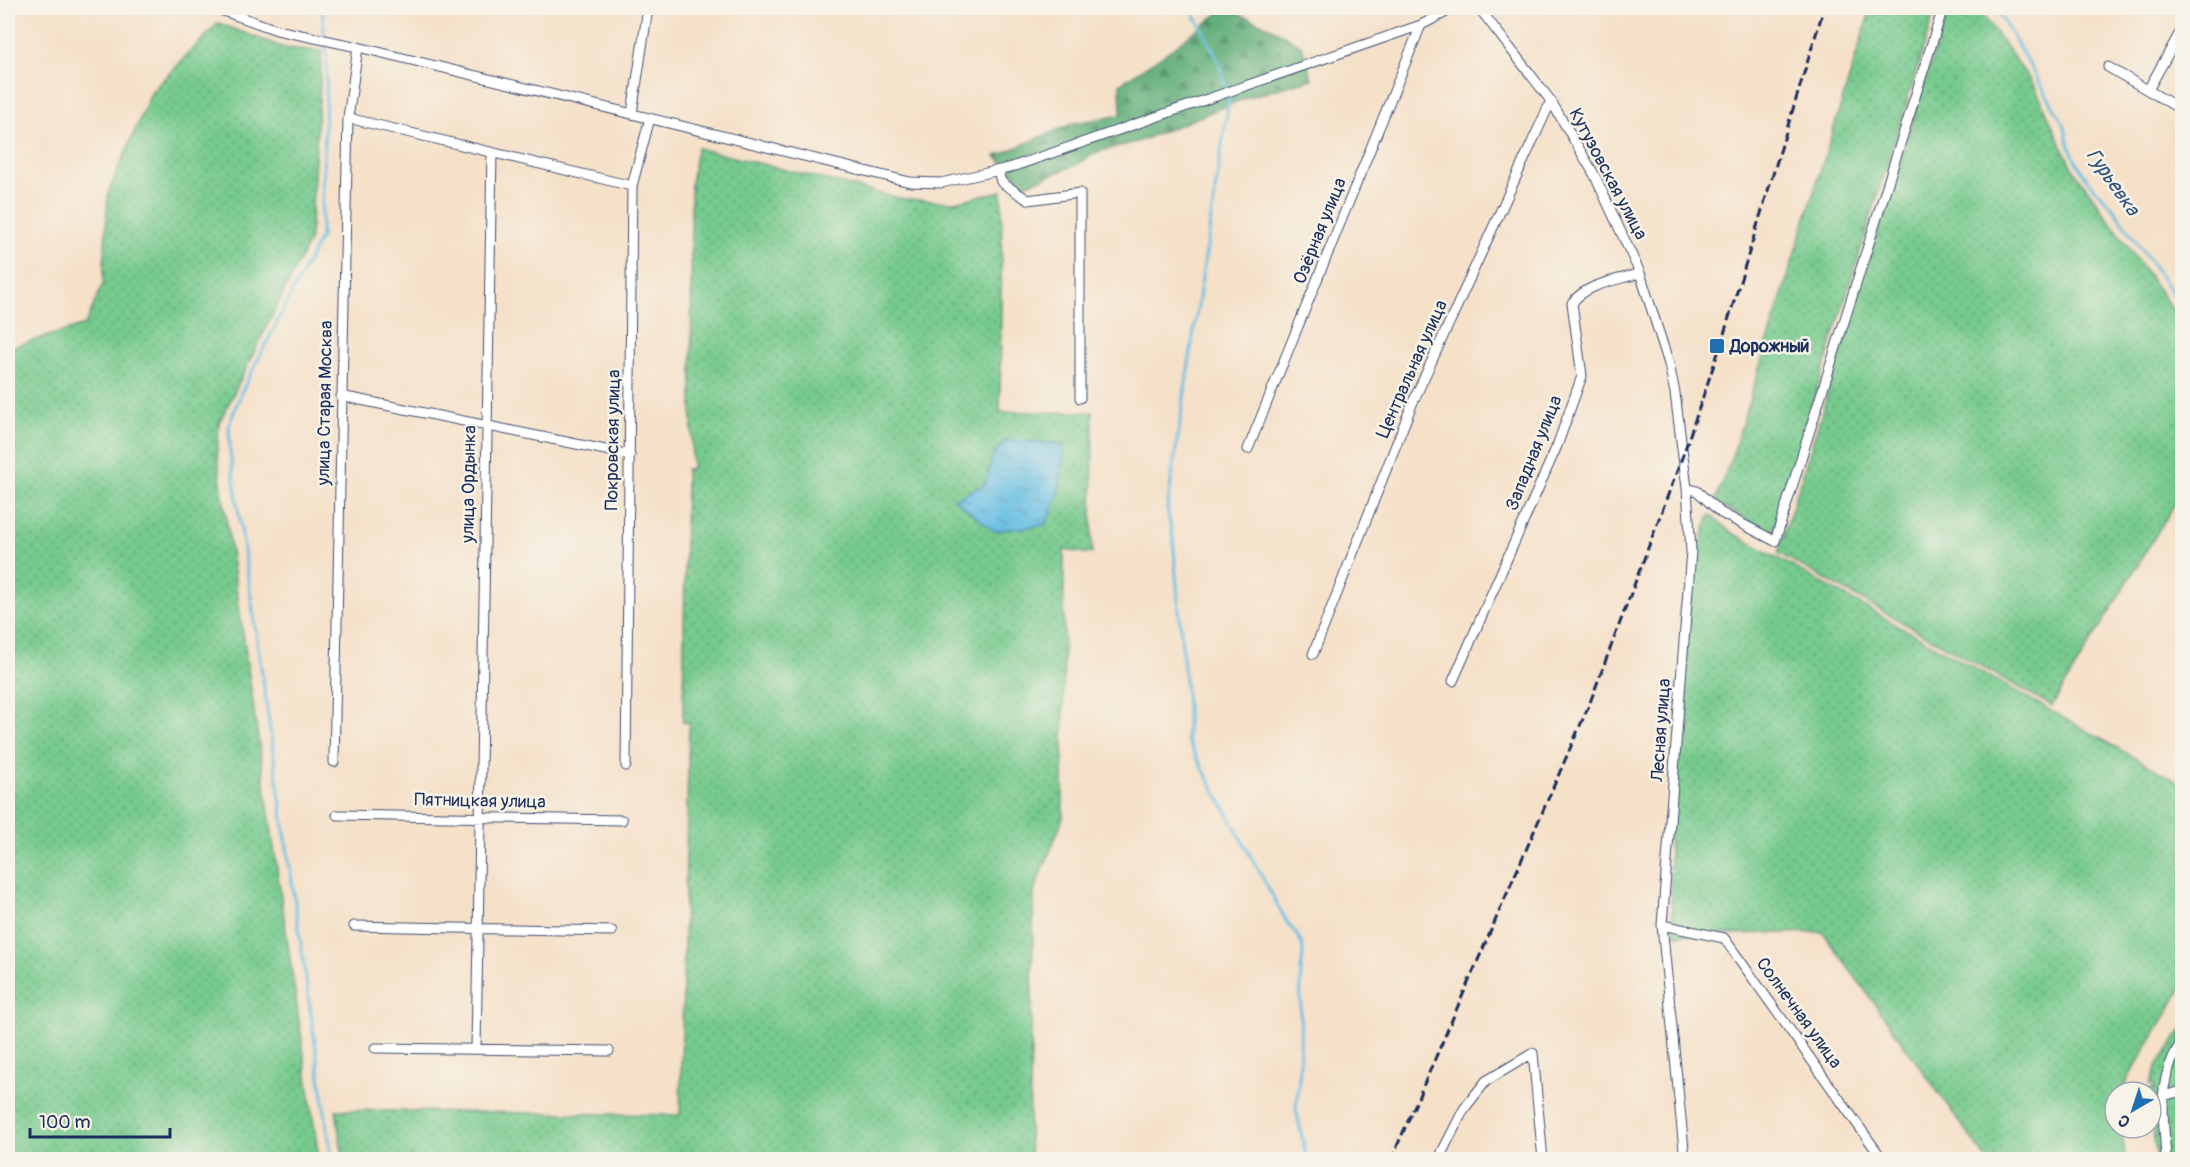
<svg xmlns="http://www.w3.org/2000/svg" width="2190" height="1167" font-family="Pangolin,sans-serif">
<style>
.grass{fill:url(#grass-dots);stroke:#487c76;stroke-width:1.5}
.forest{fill:url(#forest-firs);stroke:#3e6e6b;stroke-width:1.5}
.water{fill:url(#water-ripples);stroke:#4076a0;stroke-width:1.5}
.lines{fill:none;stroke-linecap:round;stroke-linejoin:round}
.stream{stroke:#66bee3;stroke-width:3}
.minor-casing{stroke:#3c4a6e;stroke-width:11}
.minor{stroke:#fff;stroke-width:9}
.rail{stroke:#1b2f5e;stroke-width:3;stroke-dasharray:9 4.5;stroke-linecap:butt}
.poi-dot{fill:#1f6fb2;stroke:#f7f3e8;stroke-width:2}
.labels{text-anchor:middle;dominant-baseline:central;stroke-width:5;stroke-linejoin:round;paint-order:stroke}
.street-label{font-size:18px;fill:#1b2f5e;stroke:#f7f3e8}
.poi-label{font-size:18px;font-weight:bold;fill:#1b2f5e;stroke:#f7f3e8;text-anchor:start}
.water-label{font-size:20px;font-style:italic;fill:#2e537f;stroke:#f7f3e8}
</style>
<defs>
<pattern id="grass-dots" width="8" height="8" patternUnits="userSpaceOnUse" patternTransform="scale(1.5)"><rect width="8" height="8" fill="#76ca8d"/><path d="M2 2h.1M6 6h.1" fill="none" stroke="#60a476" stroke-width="1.8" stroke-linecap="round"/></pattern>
<pattern id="forest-firs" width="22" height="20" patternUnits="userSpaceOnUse" patternTransform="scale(1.5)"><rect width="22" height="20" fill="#60ae78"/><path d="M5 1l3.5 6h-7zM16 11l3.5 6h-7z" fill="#4e8e66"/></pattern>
<pattern id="water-ripples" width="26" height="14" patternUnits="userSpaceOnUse" patternTransform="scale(1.5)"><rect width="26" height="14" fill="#66bee3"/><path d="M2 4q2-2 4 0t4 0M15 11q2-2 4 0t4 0" fill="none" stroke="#539bbb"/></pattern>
</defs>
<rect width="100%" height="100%" fill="#f7f3e8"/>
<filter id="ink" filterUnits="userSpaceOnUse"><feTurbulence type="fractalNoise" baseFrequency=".0167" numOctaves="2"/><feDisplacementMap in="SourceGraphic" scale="12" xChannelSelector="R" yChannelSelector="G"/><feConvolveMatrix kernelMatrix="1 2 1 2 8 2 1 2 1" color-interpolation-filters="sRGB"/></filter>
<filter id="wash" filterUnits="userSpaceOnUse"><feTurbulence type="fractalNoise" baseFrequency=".008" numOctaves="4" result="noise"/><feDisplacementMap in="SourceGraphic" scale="24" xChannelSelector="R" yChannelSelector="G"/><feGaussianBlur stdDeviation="1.35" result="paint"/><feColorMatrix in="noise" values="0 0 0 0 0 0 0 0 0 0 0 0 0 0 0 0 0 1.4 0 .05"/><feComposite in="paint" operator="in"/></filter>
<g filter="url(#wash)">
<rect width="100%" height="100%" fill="#f5e0c8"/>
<path class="grass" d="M1871,8H1936L1772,534L1715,502L1732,456Z
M1948,8H1978L2035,87L2071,166L2182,323V492L2052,706L1778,553Z
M218,23L285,48L322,51L310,239L219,423L217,454L319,1159H9L8,348L85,325L103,284L108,193L152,91Z
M697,148L903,199L954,202L1002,191L1000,412H1093L1092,554L1064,550L1063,818L1034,892L1029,1141L1031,1159H343L336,1110L680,1115L689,723L683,722L686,469H692L691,183Z
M1710,515L1731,532L2182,784V988L2120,1092H2115V1128H2121L2126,1159H1986L1823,932L1673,935L1669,836L1693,564Z
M2182,1030V1114L2176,1120L2178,1159H2156L2150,1092V1089H2154V1084L2150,1085L2158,1064Z"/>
<path class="forest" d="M1225,8L1272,28L1302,46L1312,79L1246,98L1137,142L1097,152L1076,165L1023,186L996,156L1074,123L1121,115L1120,84L1169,51Z"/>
<path class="water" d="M1005,440L1064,444L1059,493L1046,525L994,531L954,499L985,484L993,456Z"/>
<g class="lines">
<path class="stream" d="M322,8L327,61L321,236L241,393L229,425L230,452L332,1160
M1191,8L1218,60L1229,99L1167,509L1173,538L1187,706V740L1288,924C1302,939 1306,947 1301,968L1300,1068L1296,1109L1307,1160
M1992,8L2000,15L2065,126C2069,159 2089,185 2113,208L2182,307"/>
</g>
</g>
<g filter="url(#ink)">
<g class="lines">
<defs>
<path id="minor" d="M215,8L277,30L358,47L910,182L941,183L1009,168L1421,25L1454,8
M1479,8L1551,101L1594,174L1640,273L1669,364L1675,393L1687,488L1691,551L1662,925L1685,1160
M2108,67L2182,110
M2148,90L2182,29
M632,113L648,8
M348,118L632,186
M998,170L1001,182L1028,200L1080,193V398
M341,396L630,455
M1248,449L1421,25
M1687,488L1697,491L1721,513L1775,541L1943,8
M1313,654L1413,402L1551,101
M1453,681L1557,446L1582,376L1572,303C1587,283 1616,281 1640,273
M334,762L348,118L358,47
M626,766L632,186L650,118
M337,815L622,820
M1662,925L1724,938L1883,1160
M354,926L612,931
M375,1048L609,1051
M476,1049L492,152
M2163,1096L2178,1092L2182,1095
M1438,1160L1464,1109L1486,1081L1533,1053L1543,1160
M2166,1160C2164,1113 2155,1083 2182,1041"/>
</defs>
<use href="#minor" class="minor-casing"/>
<use href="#minor" class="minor"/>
<path class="rail" d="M1391,1160L1589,705L1683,455L1720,347L1824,8"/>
</g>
</g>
<rect class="poi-dot" x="1709" y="338" width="16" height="16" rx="3"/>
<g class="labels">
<g class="street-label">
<text transform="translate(1608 174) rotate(62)">Кутузовская улица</text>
<text transform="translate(1320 231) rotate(-68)">Озёрная улица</text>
<text transform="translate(1412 369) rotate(-66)">Центральная улица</text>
<text transform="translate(325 403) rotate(-89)">улица Старая Москва</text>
<text transform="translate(613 440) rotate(-89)">Покровская улица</text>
<text transform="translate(1534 453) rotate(-68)">Западная улица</text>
<text transform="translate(469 484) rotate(-89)">улица Ордынка</text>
<text transform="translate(1661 730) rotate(-86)">Лесная улица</text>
<text transform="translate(480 801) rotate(1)">Пятницкая улица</text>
<text transform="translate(1799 1013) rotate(54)">Солнечная улица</text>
</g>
<g class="poi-label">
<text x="1730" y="346">Дорожный</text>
</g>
<g class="water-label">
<text transform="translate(2113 182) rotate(55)">Гурьевка</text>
</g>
</g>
<rect width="2190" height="1167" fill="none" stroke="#f7f3e8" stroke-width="30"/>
<g transform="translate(2133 1110) rotate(219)"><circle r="28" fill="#f7f3e8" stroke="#9fa5b1" stroke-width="1.5"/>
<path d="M0-4.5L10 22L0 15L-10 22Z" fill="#1f6fb2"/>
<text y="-9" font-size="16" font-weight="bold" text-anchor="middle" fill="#1b2f5e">С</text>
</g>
<path d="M30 1128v9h140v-9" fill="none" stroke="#1b2f5e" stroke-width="3"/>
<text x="39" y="1128" font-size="18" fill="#1b2f5e" stroke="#f7f3e8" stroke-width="4.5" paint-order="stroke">100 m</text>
</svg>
